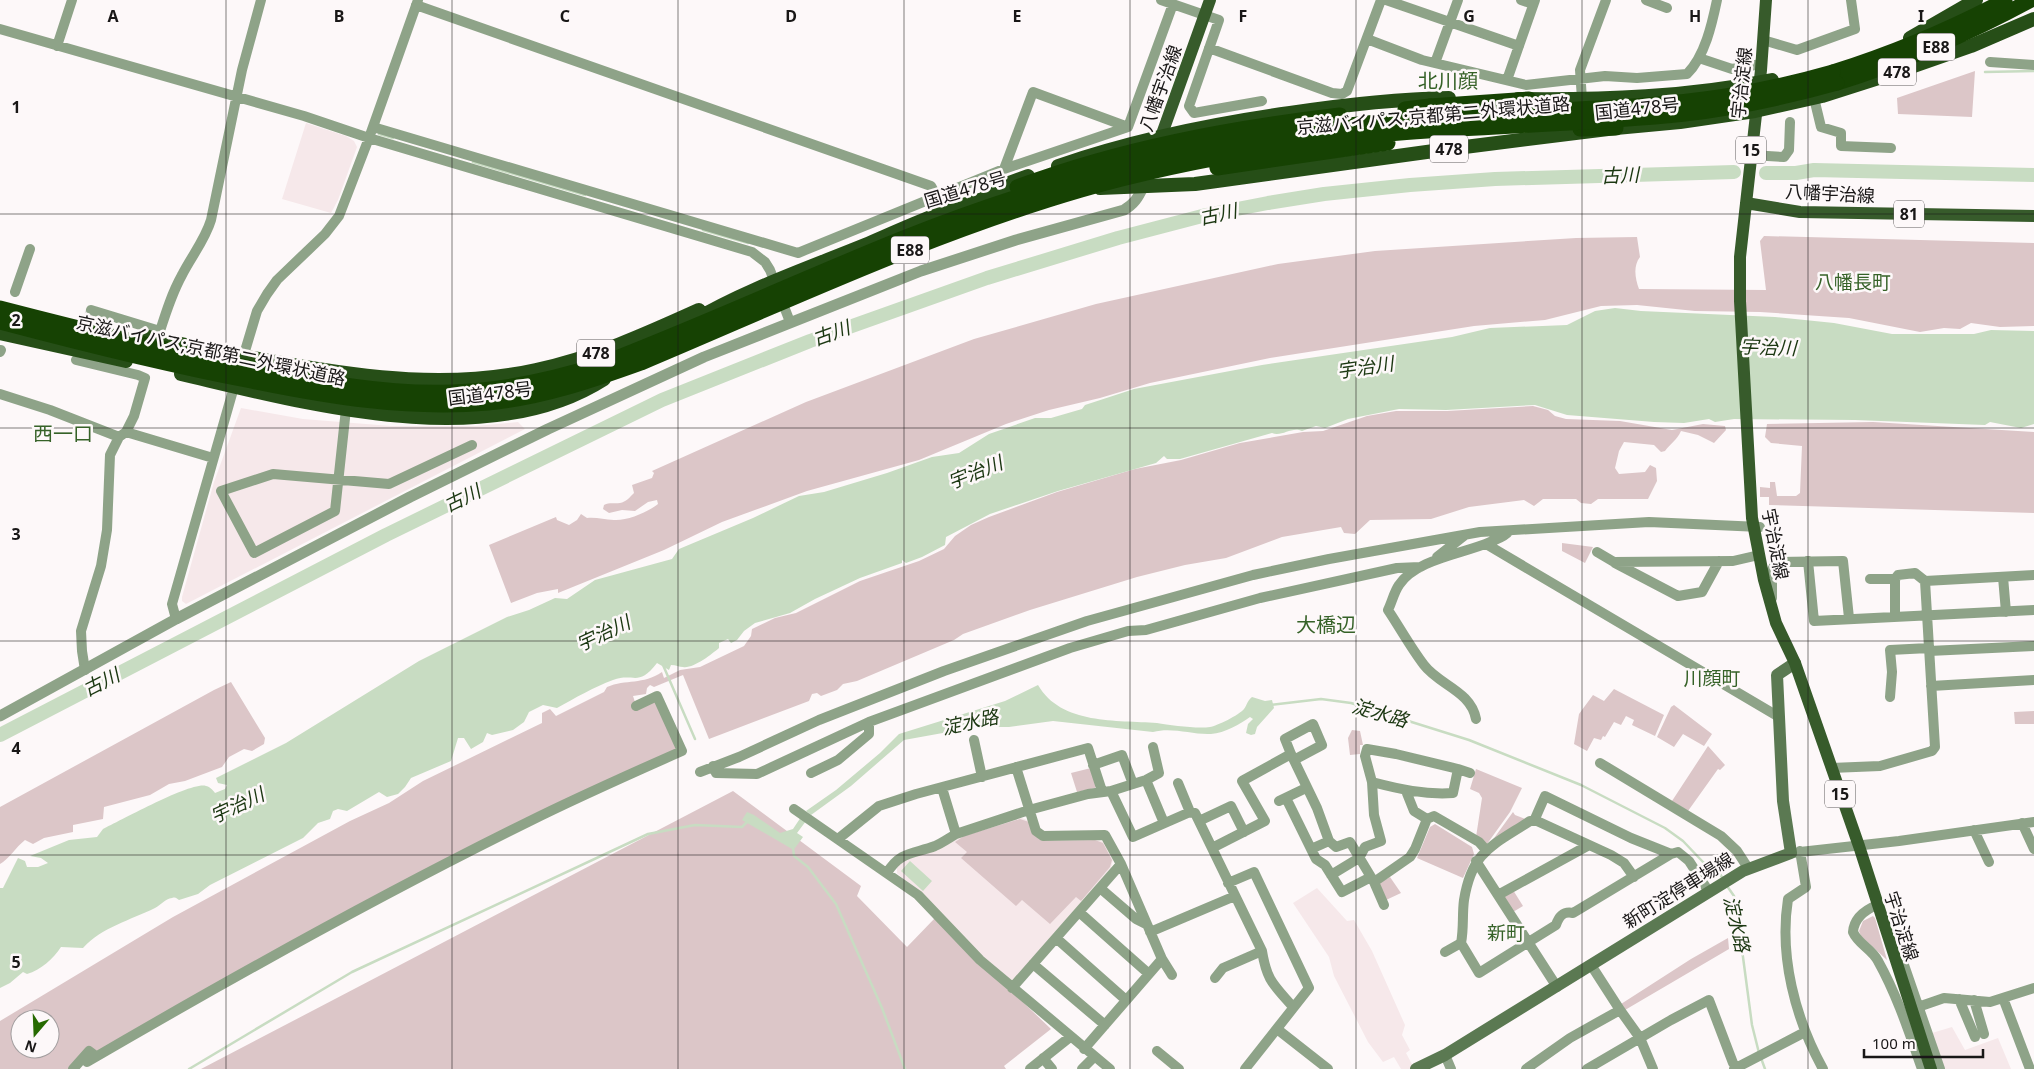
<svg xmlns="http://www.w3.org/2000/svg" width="2034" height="1069" font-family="'Noto Sans','Noto Sans JP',sans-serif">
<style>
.built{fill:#f6e8ea}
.green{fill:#dcc6c8;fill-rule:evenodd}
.water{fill:#c8dcc2}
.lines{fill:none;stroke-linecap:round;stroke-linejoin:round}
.stream{stroke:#c8dcc2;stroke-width:2.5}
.river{stroke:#c8dcc2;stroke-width:14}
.minor-tunnel{stroke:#dbd6d7;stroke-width:10;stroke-dasharray:10 5;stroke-linecap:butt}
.minor{stroke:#8ea388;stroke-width:10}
.tertiary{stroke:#8ea388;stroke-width:11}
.secondary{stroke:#5b7952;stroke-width:12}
.primary{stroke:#375b2b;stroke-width:12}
.trunk{stroke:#264e17;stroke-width:14}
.motorway{stroke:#164203;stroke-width:15}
.motorway-bridge{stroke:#164203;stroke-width:15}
.grid{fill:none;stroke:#191717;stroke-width:1;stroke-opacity:0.55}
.labels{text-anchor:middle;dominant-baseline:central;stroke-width:5;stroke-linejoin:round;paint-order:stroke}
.shield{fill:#fdf8f9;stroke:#5d5a5b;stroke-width:1}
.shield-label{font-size:16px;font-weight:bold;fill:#191717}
.street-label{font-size:18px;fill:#191717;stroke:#fdf8f9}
.water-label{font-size:19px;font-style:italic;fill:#1b3711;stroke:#fdf8f9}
.neighbourhood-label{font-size:19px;fill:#366228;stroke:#fdf8f9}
.quarter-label{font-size:20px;fill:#366228;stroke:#fdf8f9}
.grid-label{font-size:16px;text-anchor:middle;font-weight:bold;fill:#191717;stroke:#fdf8f9;stroke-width:5;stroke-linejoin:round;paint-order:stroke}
</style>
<rect width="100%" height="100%" fill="#fdf8f9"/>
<path class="built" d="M306,123L346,136L354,141L357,147L338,200L331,213L282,199Z
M241,408L303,419L391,426H476L518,422L525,429L186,604L182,601V597L214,482Z
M1019,817L1030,821L1033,832L1095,839L1104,842L1113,860L1111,868L1013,981L1008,982L897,873V866L902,860L963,835Z
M1317,888L1347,921L1354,920L1372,951L1405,1025L1402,1035L1410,1050L1406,1053L1414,1068L1411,1069H1401L1394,1057L1383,1062L1368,1042L1334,976L1329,957L1293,903Z
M1952,1027L1965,1050L1998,1038L2011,1069H1945L1932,1033Z"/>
<path class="green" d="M1975,71L1972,117L1898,114L1897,98Z
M1764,236L2034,243V326L2000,327L1971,323L1960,329L1944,328L1920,332L1849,318L1760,312L1695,311L1637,305L1601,306L1545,320L1474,326L1270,358L1150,383L1100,398L1049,410L1006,424L919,460L807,491L722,522L664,550L558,593V589L537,593L511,603L489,545L556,517L557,520L569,525L577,520L581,514L587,518C597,517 604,520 614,520C627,521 648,512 658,504L657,500L648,502L635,511L622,510L609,513L603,509L604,505C610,502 614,504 620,503C626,502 630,497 634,493L632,485L652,478L654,473L652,471L806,402L974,339L1096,304L1278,264L1375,251L1576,238L1637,237L1640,257C1633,266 1635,278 1639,289L1766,290L1760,241Z
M1533,406L1548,410L1555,416L1566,419L1620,421L1672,430L1703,424L1725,426L1726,430L1714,443L1698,435L1681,431C1677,440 1670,444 1665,451L1661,452L1654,445L1624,442L1619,451L1615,468L1619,474L1645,472L1650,465L1656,468L1657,481L1648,499H1598L1591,504L1581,503L1576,499H1543L1534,506L1524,500L1469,507L1431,519L1370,520L1355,534L1344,533L1341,527L1282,537L1226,558L1185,565L1137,577L1030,610L963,634L954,640L857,681L843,684L837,690L821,696L817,693L812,694L809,701L709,739L683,675L654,687L650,685L647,688L646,694L633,696L636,705L657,696L682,751L529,821L73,1069H0V1021L173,917L350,821L389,803L423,781L542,723V713L550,709L556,716L604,692L607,687C626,679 643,685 662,672L664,678L680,670L700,667L744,646L751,636L752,629L775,618L796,613L860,581L919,561L944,549L955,536L971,525L989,517L1057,492L1135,469L1181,460L1240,443L1303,432L1323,431L1367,416L1396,411H1447ZM20,1019H50V1049H20Z
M1873,422L2034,432V513L1769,505V497H1760V487L1770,488V482H1775L1777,496H1796L1800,493L1802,446L1771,443L1765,437L1767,424Z
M1562,543L1593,547L1585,563L1562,551Z
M231,682L265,738L264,744L252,751L244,749L229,757L222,767L185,781L169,784L150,795L104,807L103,819L73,825V832L44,838L33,844L25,840C17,846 7,861 0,864V807L214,690Z
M1614,689L1664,715L1655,736L1632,725L1634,720L1626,716L1621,725L1614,722L1605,737L1603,736L1601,740L1594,738L1587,751L1574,744L1579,714L1593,695L1604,701Z
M1674,705L1712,734L1704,746L1683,734L1674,747L1657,737L1671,707Z
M2034,711V724H2015L2014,712Z
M1352,730L1360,731L1363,745H1360V754L1350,755L1348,738Z
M1708,746L1725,765L1720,770L1718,769L1688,811L1672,801Z
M1091,768L1097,784L1095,788L1077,792L1071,773Z
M1476,769L1522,788L1510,812L1487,844L1476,837L1482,798L1479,793L1470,789Z
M733,791L861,886L857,896L907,947L935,918L1051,1029L1004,1066L1006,1069H201Z
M1513,812L1515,815L1528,820L1489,845Z
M1020,819L1029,822L1032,833L1042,841L1095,840L1103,843L1112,860L1110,867L1081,901L1076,897L1050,924L1022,900L1016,906L961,858L967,852L955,842L964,836Z
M1435,824L1472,847L1474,854L1463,878L1417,858L1430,827Z
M1390,877L1401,893L1386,900L1377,884Z
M1513,890L1523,906L1513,912L1504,899L1505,894Z
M1873,916L1875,918L1887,960L1861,936L1859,931L1863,921Z
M1728,938L1729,949L1625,1010L1621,1004L1691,959Z"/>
<path class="water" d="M1615,308L1641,311L1775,317L1834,323L1892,334H1974L1991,330L2034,331V424L2021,428L1990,422L1985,425L1855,420L1734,419L1715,422L1709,419L1684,423L1654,422L1567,415L1535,405L1446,410L1399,409L1348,419L1325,428L1316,426L1302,431C1292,426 1282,437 1272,433L1180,459H1167L1164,456L1156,463L1058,491L990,514L946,537L945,545L922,557L906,563L902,560V563L860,578L815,599L790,613L755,623L744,631L737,640L731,643L728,639L719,643V648C712,654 693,669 683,667C679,667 676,665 671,665L669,670L657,663C638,688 634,672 613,680C594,687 575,698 557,708L543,705L529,712L524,722L513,730L492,735L487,733L483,742L471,749L464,738H458L451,761L411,778L405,787L398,794L387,797L379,792L347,811L338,809L333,811L330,819L318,823L303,838L210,885L198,894L179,900C176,898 176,897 172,898C165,899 161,905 155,908C131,920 102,927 83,948L61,947C53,959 41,970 27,974L23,972L10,983L0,988V888H3L18,858L25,861L27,867H38L48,863L41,858L30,856L69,840L97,837L103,829C120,821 192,781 206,786C209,786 213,790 215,793L225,789L227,785L218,783L216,778L286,743L419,661L507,617L529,610L555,598L567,599L595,580L672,559L679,549L753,518L799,496L824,492L887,473L932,457L959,453L989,434L1035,418H1051L1082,409L1085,405L1134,389L1262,365L1452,337L1490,328L1567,325L1595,311Z
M1038,685C1061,725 1117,720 1157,723C1170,725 1197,729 1210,727C1217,726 1239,715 1244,709C1247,705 1247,701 1252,697L1265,701L1272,700L1274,708L1257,727L1255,734L1251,735L1246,733L1248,724L1253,719L1250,717C1240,724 1225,733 1211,734C1192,735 1173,727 1153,732L1053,721L1009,727H976L904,740L851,786L811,815L806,811L836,790L880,753L899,734L1005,701Z
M747,812L754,815L780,833L793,829L801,817L806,821L797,833L803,837L795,848L792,849L742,820Z
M910,861L932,881L923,891L901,871Z"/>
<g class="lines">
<path class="stream" d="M1985,72L2034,71
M379,134L393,138
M473,162L585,195
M703,230L748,243
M663,665L695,739
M1270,705L1321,699L1351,703L1469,740L1581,785L1665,828L1683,841L1703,862L1709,867L1717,869L1723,879
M793,847L794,856L808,867L836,904L882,1008L905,1069
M1727,886L1734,896L1736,912L1742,929L1741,942L1752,1025L1759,1053
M1761,1058L1765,1069
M189,1069L352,972L648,834L695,825L742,827L749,820"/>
<path class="river" d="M1766,173H1796L1814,170L2034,175
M0,735L386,535L662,400L810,341L987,278L1118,238L1206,215L1268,203L1324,194L1410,185L1495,179L1734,172"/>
<path class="minor-tunnel" d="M83,335L91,310"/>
<path class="minor" d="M1161,0L1219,20L1189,106L1194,113L1262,101
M1386,0L1519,46
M1521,0L1533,4
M1646,0L1667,8
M416,5L931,186L936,195
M0,29L304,116L369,138L752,252L765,262L770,270L790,322
M1367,39L1422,60L1526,85L1605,76L1637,78L1687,74C1705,56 1712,24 1717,0
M1763,40L1797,50L1855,29L1851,0
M57,46L72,0
M1209,48L1332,93L1342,94L1347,91L1381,0
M1699,58L1732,69L1761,64
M1990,62L2034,65
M1435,63L1458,0
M1507,80L1535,0
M1814,98L1821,127L1841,133V146L1891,148
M1582,99L1580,70L1606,0
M373,127L798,253L1004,169L1128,127L1173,4
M1751,155L1784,157L1789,150L1790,122
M1004,169L1033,92L1128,127
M15,292L30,249
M91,310L160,331
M165,341L160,331C166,312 172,293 182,275C191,257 205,240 211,220L242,70L261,0
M0,352L1,350
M76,360L138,375L145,378L134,416L126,432
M242,361L257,311L267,294L277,280L325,234L339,216L369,138L418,0
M0,394L50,410L119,437
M346,409L335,511L254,553L221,491L273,474L389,484L472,445
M1486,544L1779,717
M1597,552L1614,562L1733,561L1759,555
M1437,557L1465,535
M1808,561L1814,621L2034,610
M1615,563L1678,596L1702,592L1719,561
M2003,577L2006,612
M1870,579H1895
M1772,598V570L1776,562L1843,561L1849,618
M1895,617V579L1898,575L1915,573L1925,581L2034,575
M176,619L172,604L236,380
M1929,651L2034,646
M85,670L82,651L81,631L101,566L107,530L110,455L119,437L126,432L213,458
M1931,686L2034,680
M1890,697L1892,672L1890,650L1929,648
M1476,719C1471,691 1439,685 1424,665C1411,648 1400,628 1388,610C1392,602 1394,592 1399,585C1416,559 1463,554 1490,542C1497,539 1505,537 1509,531
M974,740L982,777
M1291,754L1285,739L1313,724L1322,745L1294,760
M1600,763L1721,836L1737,851L1748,868
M1093,765L1122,755L1133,784
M713,766L716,773L757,774L869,722L1070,648L1128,631L1146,630L1260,598L1397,568L1420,567
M1016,767L1036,831L1043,836L1105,835L1121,864L1162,959L1172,975
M1831,768L1880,766L1932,751L1935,747L1925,581
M1458,769L1470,773
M700,772L739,757L819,720L944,671L1087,621L1253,575L1329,559L1480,532L1649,522L1760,527
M811,773L838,760L869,734V722
M1146,780L1164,823
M1178,783L1190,812
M942,788L956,834L1029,810L1088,794L1111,791L1133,784L1146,780L1159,773L1153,747
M1111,791L1133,837L1190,812L1195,813L1262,951C1267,981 1273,984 1293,1007
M1406,791L1414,811L1427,819
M1286,798L1316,859L1325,865L1342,892L1371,877
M1279,801L1306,788
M794,809L918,895L980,960L1110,1069
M1199,821L1231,806L1244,832
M1534,821L1545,796L1631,838L1671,854
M2022,823L2034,849
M1974,830L1989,862
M838,839L879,806L916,794L1088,748L1102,791
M1212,848L1265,821L1242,781L1291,754L1317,808L1329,841L1336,847L1350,842L1374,882
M1311,849L1329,841
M1800,851L1806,887L1788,899C1779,956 1795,1018 1823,1069
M1791,853L1899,841L2034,822
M1476,861L1557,987
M887,873C900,851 914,854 935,846C942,843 949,838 956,834
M1331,875L1359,858L1365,847L1381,841L1374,815L1372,782L1365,756L1367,749L1396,754L1458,769L1453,793C1425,795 1399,789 1372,782
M1634,877L1624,863L1611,855L1537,821H1530C1492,846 1472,851 1464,900C1462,915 1464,928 1461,943L1479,973L1556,925C1559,916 1563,911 1573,913L1671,854L1678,852L1689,861L1709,892
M1228,883L1254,872L1309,988L1245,1069
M1100,888L1136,919L1146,924
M1498,895L1589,845
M1384,905L1374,882L1410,857L1415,849L1427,819L1434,816L1479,842L1486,850
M1877,905C1865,910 1854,918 1853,932C1858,944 1872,949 1878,961C1897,995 1909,1032 1922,1069
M1079,912L1149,974
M1150,932L1235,896
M1056,938L1126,1000
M1445,952L1461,943
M1033,964L1105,1025
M1591,965L1620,1010L1640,1038L1653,1069
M1904,965L1940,1069
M1215,978L1223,968L1262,951
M1012,988L1121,864
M2003,998L2030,1069
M1959,999L1975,1037
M1974,1000L1984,1034
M1918,1007L1944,998L1990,1002L2034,988
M1277,1029L1328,1069
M1084,1049L1162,959
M1157,1051L1179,1069
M1445,1055L1451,1069
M1043,1058L1052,1069
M73,1069L89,1051L93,1054L87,1062C231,978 378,896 528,822C578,797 630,774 682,751L657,696L636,706
M1030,1069L1070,1037
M1082,1069L1094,1057
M1526,1069L1570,1038L1620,1010
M1587,1069L1671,1020L1709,1000L1733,1063L1740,1069
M1734,1069L1805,1032"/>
<path class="tertiary" d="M0,716L176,619L410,497L548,429L704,357L921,271L1016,240L1124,210C1134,204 1138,198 1143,187"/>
<path class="secondary" d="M1416,1069L1445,1055L1743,871L1791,853L1783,801L1777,675L1795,663"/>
<path class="primary" d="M1766,0L1761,70L1740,257V301L1752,518L1764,580L1776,623L1795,663L1859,846L1931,1069
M1158,145L1210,0
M1746,203L1800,212L2034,216"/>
<path class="trunk" d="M1910,38L1976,0
M1518,99C1604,100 1688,97 1772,80
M1058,166C1134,140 1211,124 1290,113C1343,105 1396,99 1449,98
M1100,188L1195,184L1441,150L1616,128L1680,122L1755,111L1822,96L1894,73L1971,46L2034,19
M987,191L1028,176
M691,322C745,290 806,269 865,245C907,227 964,200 1008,194
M0,333L126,361
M144,336C189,346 235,355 281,363C366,378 451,389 536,370C593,358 646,334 699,310
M181,374C306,403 487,454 604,379"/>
<path class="motorway" d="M1833,72C1893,53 1949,30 2005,0
M1837,83C1905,62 1968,34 2031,0
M1430,106L1529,99
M1580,129L1616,128"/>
<path class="motorway-bridge" d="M1405,109L1430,106
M1217,168L1388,143
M1017,187C1121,148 1230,128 1340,115
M0,308C81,329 162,349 243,366C312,380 382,395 453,392C503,390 551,380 598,365C700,326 799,280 901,239C1008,196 1120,163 1234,142C1314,127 1395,119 1476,114C1559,109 1644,109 1726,96C1762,90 1798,82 1833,72
M0,322C83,344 167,365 251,381C329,397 408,410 488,403C541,398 591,381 641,363C786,302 930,234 1081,190C1151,170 1223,156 1294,145C1424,125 1555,128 1685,114C1737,108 1787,97 1837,83"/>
</g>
<path class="grid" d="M226,0V1069M452,0V1069M678,0V1069M904,0V1069M1130,0V1069M1356,0V1069M1582,0V1069M1808,0V1069M0,214H2034M0,428H2034M0,641H2034M0,855H2034"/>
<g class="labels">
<g class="shield">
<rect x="1917" y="33.5" width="38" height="27" rx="4"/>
<rect x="1878" y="58.5" width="38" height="27" rx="4"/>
<rect x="1430" y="135.5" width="38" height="27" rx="4"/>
<rect x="1736" y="136.5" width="30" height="27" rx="4"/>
<rect x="1894" y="200.5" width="30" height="27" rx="4"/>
<rect x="891" y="236.5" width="38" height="27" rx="4"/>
<rect x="577" y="339.5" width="38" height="27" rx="4"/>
<rect x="1825" y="780.5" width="30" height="27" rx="4"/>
</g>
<g class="shield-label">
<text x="1936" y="47">E88</text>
<text x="1897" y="72">478</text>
<text x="1449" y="149">478</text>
<text x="1751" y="150">15</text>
<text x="1909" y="214">81</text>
<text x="910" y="250">E88</text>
<text x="596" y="353">478</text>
<text x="1840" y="794">15</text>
</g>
<g class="street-label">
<text transform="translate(1741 83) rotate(-84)">宇治淀線</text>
<text transform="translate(1160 88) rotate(-70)">八幡宇治線</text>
<text transform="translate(1637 108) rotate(-6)">国道478号</text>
<text transform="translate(1433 115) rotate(-5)">京滋バイパス;京都第二外環状道路</text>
<text transform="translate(965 189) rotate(-17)">国道478号</text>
<text transform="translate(1830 193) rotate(3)">八幡宇治線</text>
<text transform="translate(211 350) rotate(12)">京滋バイパス;京都第二外環状道路</text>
<text transform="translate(490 393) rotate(-7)">国道478号</text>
<text transform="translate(1776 544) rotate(79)">宇治淀線</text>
<text transform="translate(1678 890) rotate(-32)">新町淀停車場線</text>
<text transform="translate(1902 926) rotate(72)">宇治淀線</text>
</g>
<g class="water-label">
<text transform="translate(1620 175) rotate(-2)">古川</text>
<text transform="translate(1218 214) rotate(-12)">古川</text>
<text transform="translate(831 333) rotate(-20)">古川</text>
<text transform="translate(1768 347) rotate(2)">宇治川</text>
<text transform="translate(1365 367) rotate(-8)">宇治川</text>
<text transform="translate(975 472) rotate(-22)">宇治川</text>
<text transform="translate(462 498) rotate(-26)">古川</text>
<text transform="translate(603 633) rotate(-25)">宇治川</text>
<text transform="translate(101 682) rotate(-27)">古川</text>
<text transform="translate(1380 713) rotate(16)">淀水路</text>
<text transform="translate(970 722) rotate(-12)">淀水路</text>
<text transform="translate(237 805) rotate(-25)">宇治川</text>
<text transform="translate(1737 924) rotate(77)">淀水路</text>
</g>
<g class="neighbourhood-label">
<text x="1853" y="282">八幡長町</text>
<text x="1712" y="678">川顔町</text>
<text x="1506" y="933">新町</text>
</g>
<g class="quarter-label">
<text x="1448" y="80">北川顔</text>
<text x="63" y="433">西一口</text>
<text x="1326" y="624">大橋辺</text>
</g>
</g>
<g class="grid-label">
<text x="113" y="22">A</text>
<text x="339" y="22">B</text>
<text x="565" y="22">C</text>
<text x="791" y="22">D</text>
<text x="1017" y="22">E</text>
<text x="1243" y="22">F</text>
<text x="1469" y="22">G</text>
<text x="1695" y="22">H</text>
<text x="1921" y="22">I</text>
<text x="16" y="113">1</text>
<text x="16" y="326">2</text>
<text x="16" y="540">3</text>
<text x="16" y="754">4</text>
<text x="16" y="968">5</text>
</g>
<g transform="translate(35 1034) rotate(199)"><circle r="24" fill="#fdf8f9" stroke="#a29e9f"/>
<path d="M0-4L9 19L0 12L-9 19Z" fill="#276a01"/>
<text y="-8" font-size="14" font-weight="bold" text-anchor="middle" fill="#191717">N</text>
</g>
<path d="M1864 1049v8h119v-8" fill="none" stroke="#191717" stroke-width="2.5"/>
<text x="1872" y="1049" font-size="15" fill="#191717" stroke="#fdf8f9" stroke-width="4" paint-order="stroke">100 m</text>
</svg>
